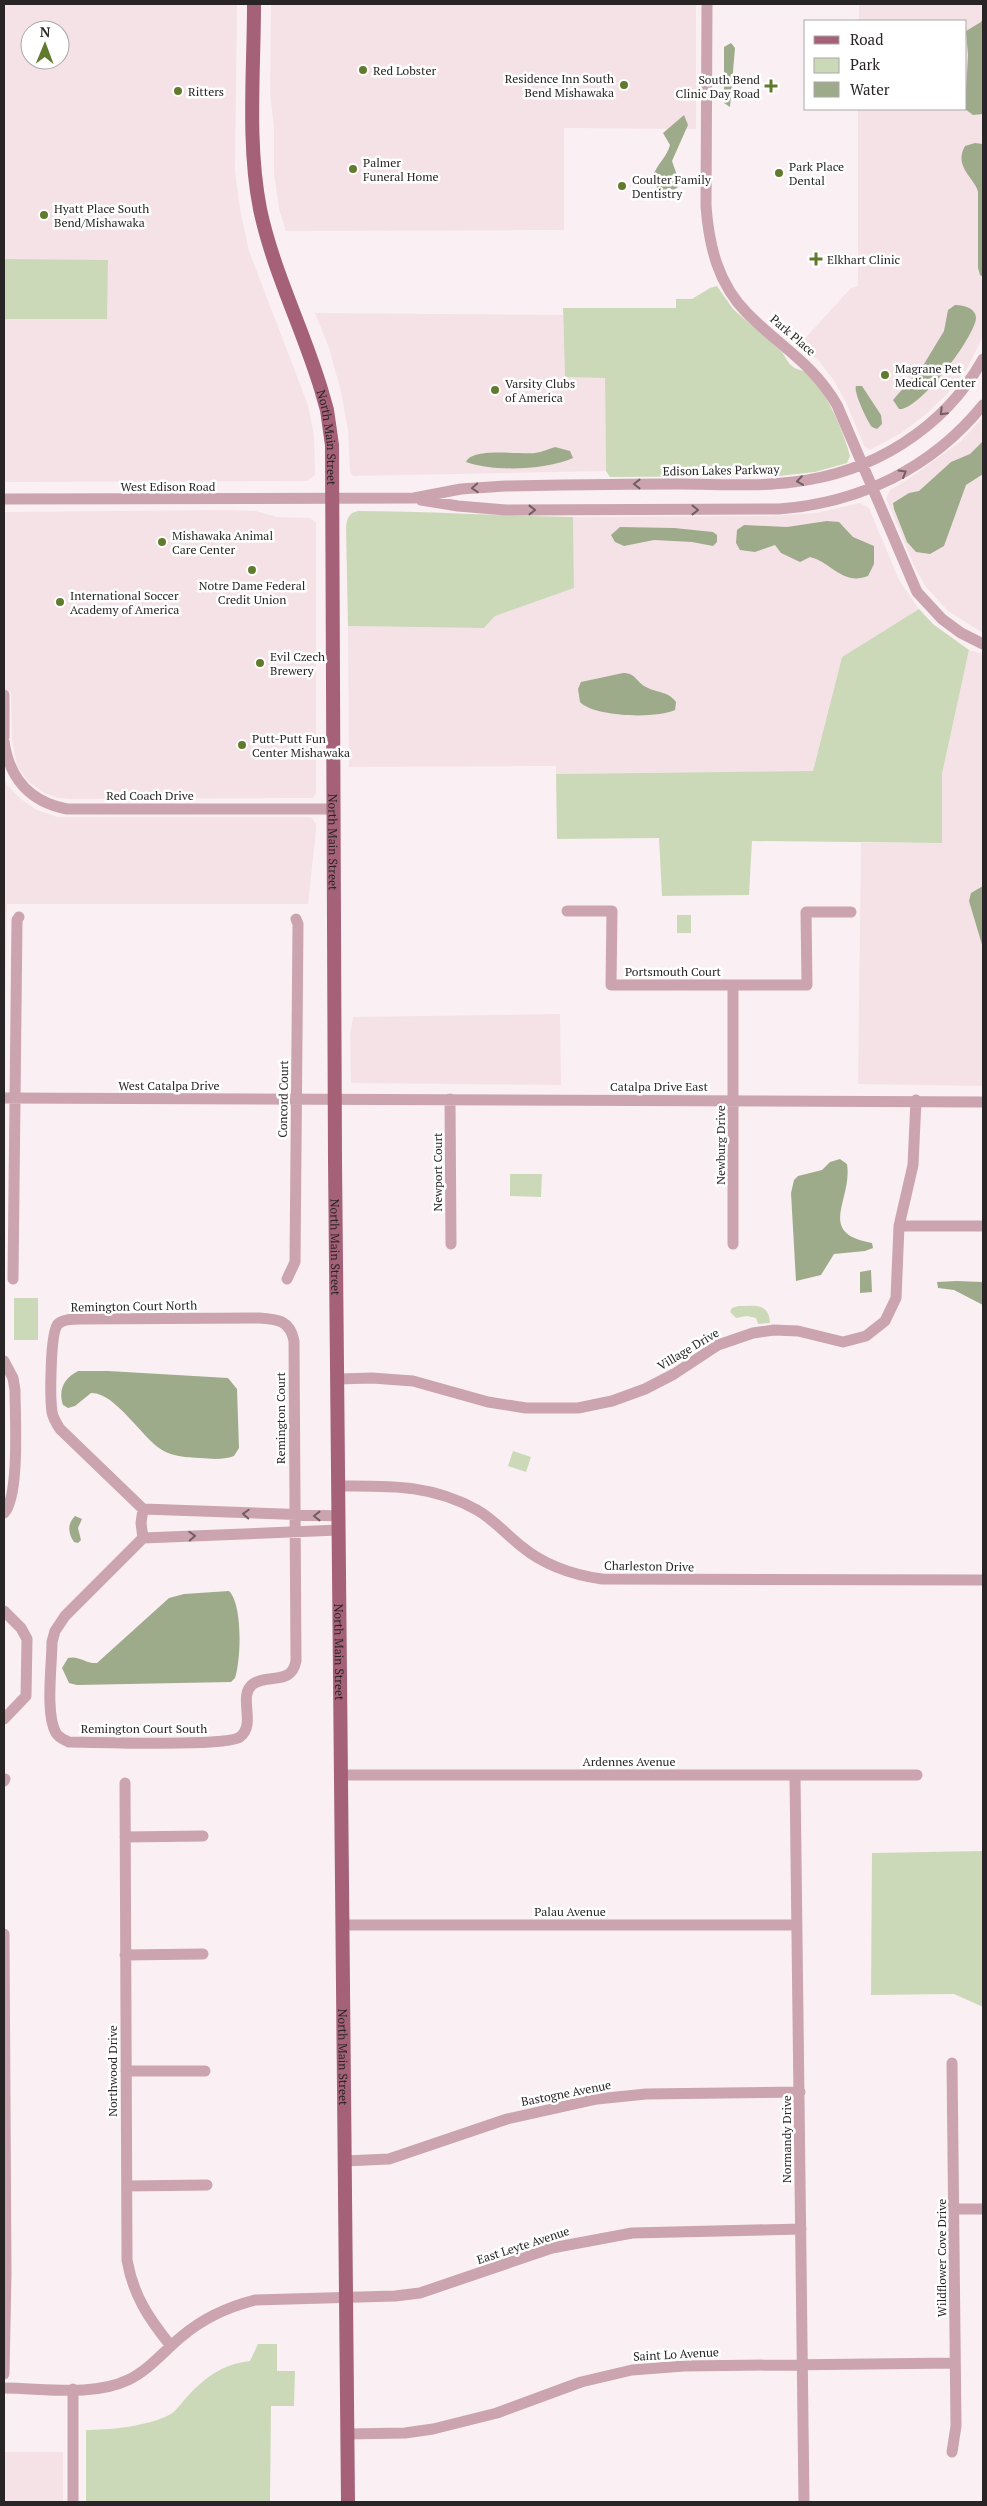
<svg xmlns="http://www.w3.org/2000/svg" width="987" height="2506" font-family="'PT Serif',serif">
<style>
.built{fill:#f5e2e7;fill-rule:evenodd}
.green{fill:#ccd9b9}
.water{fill:#9eab8a}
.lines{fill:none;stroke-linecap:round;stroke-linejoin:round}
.minor{stroke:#cba4b0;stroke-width:11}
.major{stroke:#a56178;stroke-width:14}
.oneway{stroke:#725e64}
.poi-dot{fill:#617b2e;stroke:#fff;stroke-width:2}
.labels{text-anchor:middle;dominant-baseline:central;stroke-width:5;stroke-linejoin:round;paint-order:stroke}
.poi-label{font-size:12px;fill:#292526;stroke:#fff;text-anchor:start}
.street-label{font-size:12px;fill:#292526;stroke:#fff}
</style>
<rect width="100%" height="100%" fill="#faf0f3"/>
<path class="built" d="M4,4H237L235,171L240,209L249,251L308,405L314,435L315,475L307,481L4,482ZM30,30H60V60H30Z
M271,4H696V129L564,128V230L286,231L279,209L274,173V128L270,93Z
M859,4H983V336L968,367L947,394L925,415L901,433L870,450L864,446L846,402L834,381L819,361L799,345L851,288L858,286V109H966V21H859Z
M315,313L563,315L565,376L605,377L606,471L353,476L350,471L348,430L341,392L329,348Z
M983,417V633L948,611L926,587L914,566L886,498L890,490L914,475L960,442Z
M860,503L869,508L899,580L919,609L842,657L813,771L556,774V766L349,767L348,626L484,628L495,616L574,588L573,517L768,516L816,513Z
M228,510L256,511L277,517L310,518L316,522V793L313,798L71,799L57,798L42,792L27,780L17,766L12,741L11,692H4V512Z
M969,650L983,654V1086L858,1084L861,843H942V774Z
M4,779L7,785L21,799L37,810L57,817H311L316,824V831L308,904H7L4,1084Z
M560,1014L561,1085L351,1083L350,1035L353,1017Z
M4,2452H63V2502H4Z"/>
<path class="green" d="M4,259L108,260L107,319H4Z
M717,286L733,309L782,352C786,358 789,366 797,369C804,371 808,372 813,379C830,400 843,430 850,456L847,463L815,472L779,476L610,477L606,471L605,378L565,377L563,308H676V299H692L710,288Z
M358,511C430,511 501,516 573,517L574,588L495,616L484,628L348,626L346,527C347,518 349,513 358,511Z
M919,609L933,624L969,650L942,774V843L752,841L749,895L662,896L659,838L557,839L556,774L813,771L842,657Z
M677,915H691V933H677Z
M510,1174H542L541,1197L510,1196Z
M14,1298H38V1340H14Z
M738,1306C754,1306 769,1302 770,1323L758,1324L756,1318L747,1316L736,1318L730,1312L732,1308Z
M513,1451L531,1457L526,1472L508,1466Z
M983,1851V2007L954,1994L871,1995L872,1853Z
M258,2344H277V2371H295L294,2406H271L270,2502H86V2430C110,2430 148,2426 169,2415C175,2412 181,2404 185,2399C204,2378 222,2364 250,2361Z"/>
<path class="water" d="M983,18V114L973,115L965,109L968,55L966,31L981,22Z
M731,43L735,48L730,107L724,103V47Z
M684,115L688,125L672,161L679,181L678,187L671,192L657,188L653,176C657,164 667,157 670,145L663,133Z
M975,143L983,144V277L980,275L978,268V192C975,178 953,167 965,146Z
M955,305C963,305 976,308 976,318C975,337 918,412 899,409L893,400L924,364L944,331L948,310Z
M856,386H862L881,415L882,424L877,429L872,427C867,421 853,391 856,386Z
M983,441V474L966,485L944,546L930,554L916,552L907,542L894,509L893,503L909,493L919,491L951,462L970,454Z
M555,447L570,451L573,458C546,470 494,472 466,462C473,447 520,455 535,453C542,452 548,449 555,447Z
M827,521L839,522L853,537L874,546V564L868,576C843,586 831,562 810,557L800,562L781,553L775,545L755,552L740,550L736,543L737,530L744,525L787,527Z
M620,527L674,528L713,532L717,535V542L713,546L692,542L654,540L624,546L615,542L611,535Z
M623,673C636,673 636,682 646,687C657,693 668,691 676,702L675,710C656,719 594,717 580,702L578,689L581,682Z
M983,886V948L969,901L971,893Z
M840,1159L847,1164C853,1200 815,1233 872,1243L873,1248L865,1251L834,1254L821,1275L796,1281L791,1193L794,1180L798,1176L822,1170L830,1162Z
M871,1270L872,1292L860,1293V1272Z
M956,1281L983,1282V1305L954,1290L938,1288L937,1282Z
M78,1371H108L228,1378L237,1389L239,1448L234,1456C223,1460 212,1459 200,1458C187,1457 173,1457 162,1450C141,1437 115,1392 91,1393L75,1406L68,1408L63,1405C58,1390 64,1378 78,1371Z
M75,1516L82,1519L78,1528L81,1540L78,1543L74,1542C68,1533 67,1524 75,1516Z
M229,1591C243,1605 241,1660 235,1678L231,1682L77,1685L69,1683L62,1668L68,1658C79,1655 86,1664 97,1663L169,1598L184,1594Z"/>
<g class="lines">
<path class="minor" d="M707,4L706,206C709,246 718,284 747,313C780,347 812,362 837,405L917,592L942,619L961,633L983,644
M4,499L414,498L461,489L505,486C563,485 621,484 679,484C717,484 756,487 793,482C872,473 944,429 983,359
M421,500L458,506L506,510L779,509C860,503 932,468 983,405
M4,737V695
M4,741C9,778 30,802 67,809H333
M567,911H612L611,985H807L806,912H851
M4,1098L983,1102
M450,1099L451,1244
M899,1226H983
M733,1244V985
M13,1279L17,920L19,917
M287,1279L295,1262L298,924L296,919
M4,1361L13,1378L15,1390C15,1415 20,1497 4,1513
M338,1379L372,1378L413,1381L488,1402L526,1408H578L612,1401L645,1389L674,1374L718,1345L753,1333L774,1330L798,1331L843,1342L866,1336L885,1321L896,1298L899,1226L913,1165L916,1100
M339,1486C389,1486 431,1484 477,1510C493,1519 506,1534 521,1546C544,1565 573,1575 602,1579L983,1580
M143,1509L60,1429C56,1423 53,1418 52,1412C50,1398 50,1332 58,1324C63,1319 73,1319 80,1319L259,1318C277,1319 290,1320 294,1341L296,1661C291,1686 269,1673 253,1684C237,1696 257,1724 240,1737C226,1747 94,1742 69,1742C63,1739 59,1738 56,1733C45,1714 52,1665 52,1642L55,1631L65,1616L143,1538
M143,1509L339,1516
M143,1509L141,1523L143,1538
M143,1538L339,1530
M4,1611L21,1628L27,1639L26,1696L4,1719
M341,1775H917
M795,1776L804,2502
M4,1781L5,1779
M125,1783L127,2260C133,2295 149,2319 171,2346
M125,1837L203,1836
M343,1925H797
M4,1934L6,2273L4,2374
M125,1955L203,1954
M952,2063L956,2426L952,2452
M126,2071H205
M345,2161L389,2159L507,2119L597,2099L646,2094L800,2092
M127,2186L207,2185
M954,2209H983
M4,2388C43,2388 92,2397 128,2380C149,2370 164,2351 181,2337C203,2318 227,2307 255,2300L395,2296L420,2293L552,2248L632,2233L801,2229
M73,2389V2502
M347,2434L405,2433L433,2429L497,2413L581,2382L632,2370L684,2366L955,2363"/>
<path class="major" id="s1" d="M254,4C254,71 247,143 260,209C273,271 303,329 321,389L327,410L332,445L335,1160L348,2502"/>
</g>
<defs><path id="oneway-chevron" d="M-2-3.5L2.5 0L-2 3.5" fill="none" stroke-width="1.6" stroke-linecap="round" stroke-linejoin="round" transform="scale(1.25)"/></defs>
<g class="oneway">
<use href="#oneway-chevron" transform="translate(943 412) rotate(135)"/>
<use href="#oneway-chevron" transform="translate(903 473) rotate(-31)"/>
<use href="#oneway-chevron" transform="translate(800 481) rotate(172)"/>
<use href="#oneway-chevron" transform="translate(637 484) rotate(180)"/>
<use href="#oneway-chevron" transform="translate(475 488) rotate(176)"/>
<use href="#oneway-chevron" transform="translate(532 510)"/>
<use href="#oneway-chevron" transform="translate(695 510)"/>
<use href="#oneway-chevron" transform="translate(246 1514) rotate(-177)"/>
<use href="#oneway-chevron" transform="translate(317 1516) rotate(180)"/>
<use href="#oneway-chevron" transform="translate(192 1536) rotate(-3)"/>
</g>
<g class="poi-dot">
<circle cx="363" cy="70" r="5"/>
<circle cx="624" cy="85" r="5"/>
<path d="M768.5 78.5h5v5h5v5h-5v5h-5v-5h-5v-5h5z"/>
<circle cx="178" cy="91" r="5"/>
<circle cx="353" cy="169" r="5"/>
<circle cx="779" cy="173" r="5"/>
<circle cx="622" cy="186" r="5"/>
<circle cx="44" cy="215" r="5"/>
<path d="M813.5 251.5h5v5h5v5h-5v5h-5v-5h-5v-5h5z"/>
<circle cx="885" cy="375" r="5"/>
<circle cx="495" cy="390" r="5"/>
<circle cx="162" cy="542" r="5"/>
<circle cx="252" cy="570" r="5"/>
<circle cx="60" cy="602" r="5"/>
<circle cx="260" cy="663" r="5"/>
<circle cx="242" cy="745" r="5"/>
</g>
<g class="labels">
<g class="poi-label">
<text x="373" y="70">Red Lobster</text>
<text x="614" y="78" text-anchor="end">Residence Inn South<tspan x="614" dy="14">Bend Mishawaka</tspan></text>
<text x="760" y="79" text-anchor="end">South Bend<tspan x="760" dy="14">Clinic Day Road</tspan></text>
<text x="188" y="91">Ritters</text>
<text x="363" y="162">Palmer<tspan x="363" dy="14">Funeral Home</tspan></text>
<text x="789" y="166">Park Place<tspan x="789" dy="14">Dental</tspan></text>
<text x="632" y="179">Coulter Family<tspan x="632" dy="14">Dentistry</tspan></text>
<text x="54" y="208">Hyatt Place South<tspan x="54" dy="14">Bend/Mishawaka</tspan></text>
<text x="827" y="259">Elkhart Clinic</text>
<text x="895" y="368">Magrane Pet<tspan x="895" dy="14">Medical Center</tspan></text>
<text x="505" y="383">Varsity Clubs<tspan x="505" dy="14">of America</tspan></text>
<text x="172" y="535">Mishawaka Animal<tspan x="172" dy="14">Care Center</tspan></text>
<text x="252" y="585" text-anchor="middle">Notre Dame Federal<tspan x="252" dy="14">Credit Union</tspan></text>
<text x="70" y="595">International Soccer<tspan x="70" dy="14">Academy of America</tspan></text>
<text x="270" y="656">Evil Czech<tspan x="270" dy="14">Brewery</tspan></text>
<text x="252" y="738">Putt-Putt Fun<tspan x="252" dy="14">Center Mishawaka</tspan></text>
</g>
<g class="street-label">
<text transform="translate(793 335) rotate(41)">Park Place</text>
<text stroke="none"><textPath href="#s1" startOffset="445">North Main Street</textPath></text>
<text transform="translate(721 470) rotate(-1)">Edison Lakes Parkway</text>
<text x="168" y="486">West Edison Road</text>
<text x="150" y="795">Red Coach Drive</text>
<text stroke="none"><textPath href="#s1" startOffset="850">North Main Street</textPath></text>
<text x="673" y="971">Portsmouth Court</text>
<text x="169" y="1085">West Catalpa Drive</text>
<text x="659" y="1086">Catalpa Drive East</text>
<text transform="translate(283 1099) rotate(-89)">Concord Court</text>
<text transform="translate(720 1145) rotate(-90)">Newburg Drive</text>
<text transform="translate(437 1172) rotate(-90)">Newport Court</text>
<text stroke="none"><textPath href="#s1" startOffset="1255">North Main Street</textPath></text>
<text transform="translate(134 1306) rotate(-1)">Remington Court North</text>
<text transform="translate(688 1349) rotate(-31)">Village Drive</text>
<text transform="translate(280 1418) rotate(-90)">Remington Court</text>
<text transform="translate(649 1566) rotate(1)">Charleston Drive</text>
<text stroke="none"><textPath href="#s1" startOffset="1660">North Main Street</textPath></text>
<text x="144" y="1728">Remington Court South</text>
<text x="629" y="1761">Ardennes Avenue</text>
<text x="570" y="1911">Palau Avenue</text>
<text stroke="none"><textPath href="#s1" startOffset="2065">North Main Street</textPath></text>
<text transform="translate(112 2071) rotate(-90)">Northwood Drive</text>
<text transform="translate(566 2093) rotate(-11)">Bastogne Avenue</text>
<text transform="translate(786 2139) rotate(-90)">Normandy Drive</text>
<text transform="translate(523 2245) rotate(-18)">East Leyte Avenue</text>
<text transform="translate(941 2258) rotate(-90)">Wildflower Cove Drive</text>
<text transform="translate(676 2354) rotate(-3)">Saint Lo Avenue</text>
</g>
</g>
<rect width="987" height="2506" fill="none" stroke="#292526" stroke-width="10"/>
<rect x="804" y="20" width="162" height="90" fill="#ffffff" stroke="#a9a8a8"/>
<rect x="814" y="36" width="25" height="8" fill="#a56178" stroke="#a9a8a8"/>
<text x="850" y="45" font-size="15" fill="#292526">Road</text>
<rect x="814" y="58" width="25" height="15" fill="#ccd9b9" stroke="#a9a8a8"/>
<text x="850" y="70" font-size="15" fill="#292526">Park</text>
<rect x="814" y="82" width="25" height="15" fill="#9eab8a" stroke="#a9a8a8"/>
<text x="850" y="95" font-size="15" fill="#292526">Water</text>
<g transform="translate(45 45) rotate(1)"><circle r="24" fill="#ffffff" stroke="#a9a8a8"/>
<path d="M0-4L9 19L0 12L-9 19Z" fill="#617b2e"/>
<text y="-8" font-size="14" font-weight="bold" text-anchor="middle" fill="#292526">N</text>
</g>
</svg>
